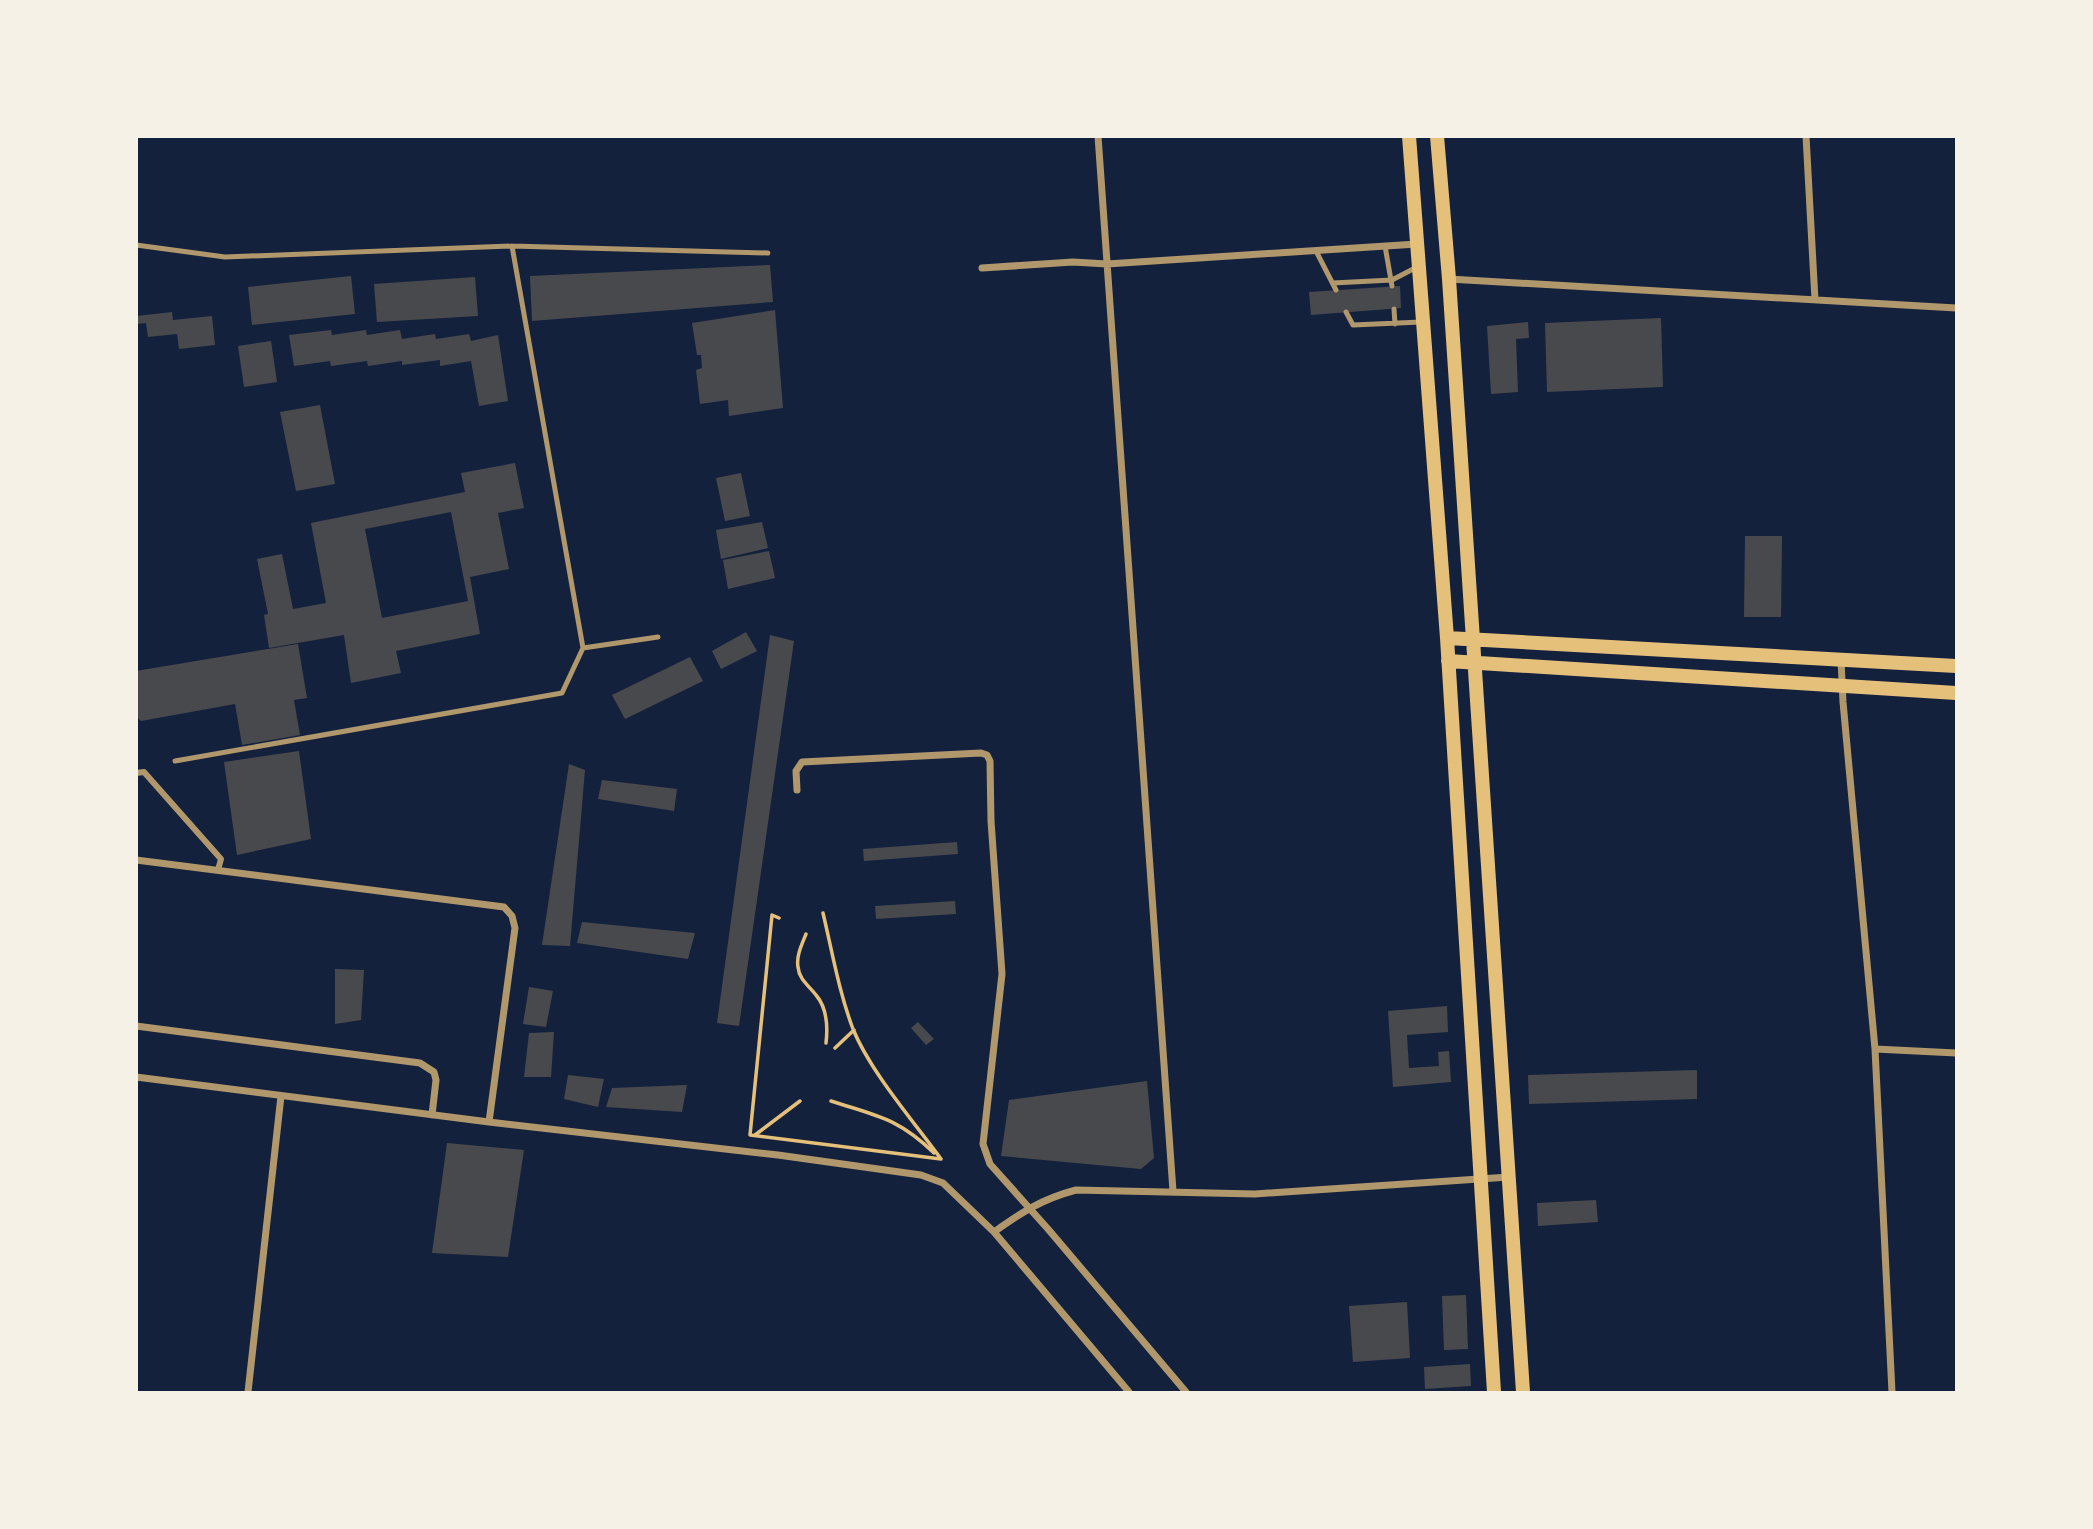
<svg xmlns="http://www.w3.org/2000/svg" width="2093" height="1529" font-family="Rubik,sans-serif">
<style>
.building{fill:#48494c;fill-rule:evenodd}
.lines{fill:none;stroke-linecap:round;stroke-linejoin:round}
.path{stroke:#e5c07b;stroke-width:3.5}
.service{stroke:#b1986c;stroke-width:5}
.pedestrian{stroke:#b1986c;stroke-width:6}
.minor{stroke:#b1986c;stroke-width:7}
.secondary{stroke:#e5c07b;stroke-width:14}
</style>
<rect width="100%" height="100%" fill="#14213d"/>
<path class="building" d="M770,265L773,302L532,321L530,276Z
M351,276L355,314L252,325L248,287Z
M475,277L478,316L377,322L374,284Z
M1400,286L1401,308L1311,315L1309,292Z
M775,310L783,408L729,416L728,400L700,404L696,370L702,368L701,355H697L692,323Z
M172,312L173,320L212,316L215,345L179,349L177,334L148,337L146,323L136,324V316Z
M1661,318L1663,387L1547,392L1545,323Z
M1528,322L1529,338L1516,339L1518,392L1491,394L1487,326Z
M331,330L332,335L366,330L367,335L400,330L402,339L435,334L436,339L469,334L471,341L498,335L508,401L479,406L471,361L440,366V360L402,365V361L368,366L367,361L331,366L330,361L294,366L289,335Z
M271,341L277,382L244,387L238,346Z
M320,405L335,484L296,491L280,412Z
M515,463L524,508L498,513L509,569L470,577L480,634L396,651L401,673L351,683L344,635L269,648L264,615L268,614L257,559L282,554L293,609L326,603L311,523L465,492L461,473ZM451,512L468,601L382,618L365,529Z
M741,473L750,516L725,521L716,478Z
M762,522L768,548L721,559L716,530Z
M1745,536H1782L1781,617H1744Z
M769,551L775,578L728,589L723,560Z
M746,632L757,651L721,669L712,651Z
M770,635L794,641L739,1026L717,1023Z
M298,644L307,698L294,700L300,735L242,745L235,704L141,721L136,716V671Z
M690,657L703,681L625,719L612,695Z
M299,751L311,839L237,855L224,762Z
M569,764L585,770L570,946L542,945Z
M602,780L677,789L674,811L598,799Z
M957,842L958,854L864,861L863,849Z
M955,901L956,914L876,919L875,906Z
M582,922L695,933L688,959L577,943Z
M335,969L364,970L361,1020L335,1024Z
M529,987L553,991L546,1027L523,1024Z
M1447,1006L1448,1032L1407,1035L1409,1068L1439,1066L1438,1052L1449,1051L1451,1082L1393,1087L1388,1011Z
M918,1022L934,1039L926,1045L911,1028Z
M554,1032L551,1077H524L529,1033Z
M1697,1070V1099L1529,1104L1528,1075Z
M568,1075L604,1079L598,1107L564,1099Z
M1147,1081L1154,1158L1141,1169L1001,1156L1009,1100Z
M687,1085L682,1112L606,1107L612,1088Z
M447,1143L524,1150L508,1257L432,1253Z
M1596,1200L1598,1222L1538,1226L1537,1203Z
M1466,1295L1468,1349L1444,1350L1442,1296Z
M1407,1302L1410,1358L1353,1362L1349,1306Z
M1470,1364L1471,1386L1425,1389L1424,1367Z"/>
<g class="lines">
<path class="path" d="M823,913C832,951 839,992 853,1029C870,1071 914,1122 941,1159
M779,918L772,915L750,1135L941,1159
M806,934C802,944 796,956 798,967C799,979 808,985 816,995C827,1008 828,1026 826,1043
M835,1048L854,1030
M831,1101C877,1116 898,1118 934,1153
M755,1135L800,1101"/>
<path class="service" d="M136,245L225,257L512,246
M1385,246L1392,286
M1316,251L1336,290
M1333,283L1392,280L1417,267
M1394,309L1395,324
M1346,312L1353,325L1421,322
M658,637L583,648L512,246L768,253
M175,761L562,693L583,648"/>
<path class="pedestrian" d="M136,773L144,772L221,859L218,870"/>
<path class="minor" d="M1098,136L1173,1191
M1806,136L1815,300
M982,268L1073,262L1107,264L1417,244
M1449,279L1956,308
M1841,660L1843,702L1875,1049L1892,1392
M797,790L796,771L802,762L981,753L987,755L990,761L991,821L1002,974L983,1144L990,1164L1048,1229L1186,1392
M136,860L504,907L512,916L515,928L489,1122
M136,1026L420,1063L434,1072L436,1080L432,1115
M1875,1049L1956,1053
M136,1077L489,1122L778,1155L921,1175L943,1183L994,1232L1129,1392
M994,1232C1022,1212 1042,1199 1076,1190L1255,1194L1509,1177
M248,1392L281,1096"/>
<path class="secondary" d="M1409,136L1447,638L1494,1392
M1437,136L1449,279L1523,1392
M1447,638L1956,666
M1448,661L1956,693"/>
</g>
<rect width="2093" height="1529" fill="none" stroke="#f6f1e7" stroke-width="276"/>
</svg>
